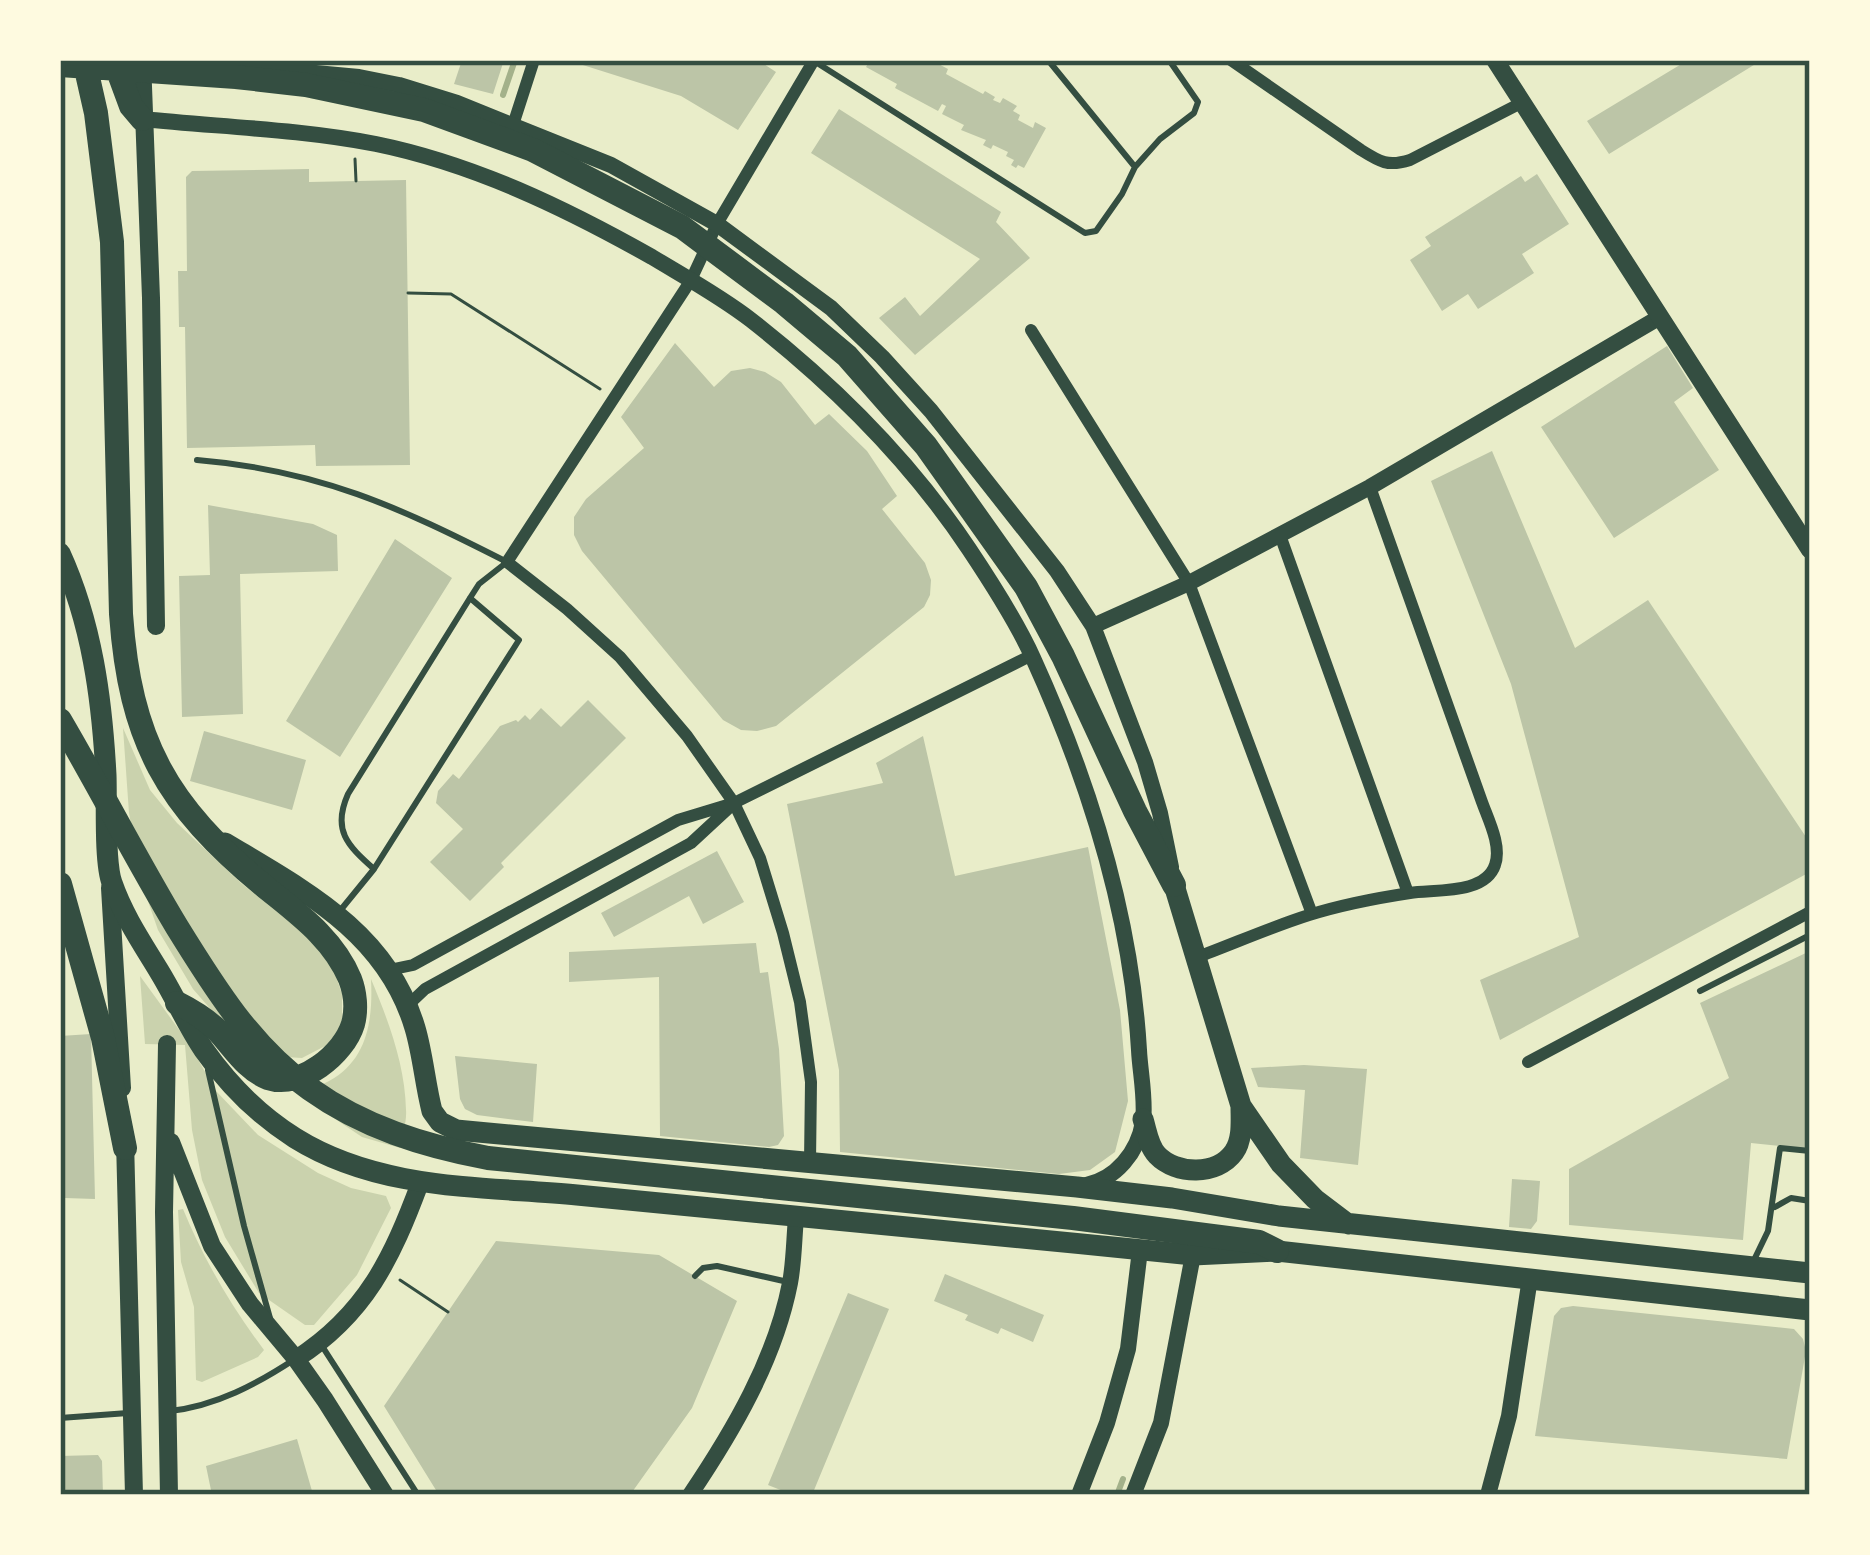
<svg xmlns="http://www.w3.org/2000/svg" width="1870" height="1555" font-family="'Alegreya Sans',sans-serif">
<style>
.green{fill:#cad2ad}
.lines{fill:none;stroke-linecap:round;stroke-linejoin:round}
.stream{stroke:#a3b18a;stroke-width:6}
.building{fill:#bcc5a7}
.path{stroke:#344e41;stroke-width:3}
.service{stroke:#344e41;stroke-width:6}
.minor{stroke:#344e41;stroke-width:12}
.tertiary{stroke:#344e41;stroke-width:16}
.secondary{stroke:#344e41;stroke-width:18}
.primary{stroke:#344e41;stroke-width:21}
.motorway{stroke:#344e41;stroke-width:24}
.neatline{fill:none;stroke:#344e41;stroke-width:4.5}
</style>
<rect width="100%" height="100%" fill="#e9edc9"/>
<path class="green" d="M123,728L150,790L177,823L241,883L311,939L332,965L342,994V1024L327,1045L302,1058L286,1057L234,1036L193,989L158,930L141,881L129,813Z
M140,976L188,1042L216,1091L258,1135L318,1173L351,1188L386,1196L391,1208L357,1275L314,1325H305L259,1293L225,1237L202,1180L192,1130L185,1045L145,1044Z
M371,979C388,1020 405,1064 406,1110C407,1122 402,1135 400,1148L362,1137L292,1090C304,1088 319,1087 329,1081C368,1060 373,1019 371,979Z
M183,1209C204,1260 231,1306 264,1350L258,1357L202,1382L196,1380L194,1307L181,1262L178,1210Z"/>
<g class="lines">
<path class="stream" d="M503,95L515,60
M1117,1495L1123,1479"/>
</g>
<path class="building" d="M462,60H504L493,94L454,84Z
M567,60H758L776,72L738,130L681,96Z
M870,60H931L948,69L946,74L983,94L985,91L995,97L993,100L1000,103L1003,98L1017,106L1013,111L1020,115L1018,120L1033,128L1035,122L1046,128L1024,168L1018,165L1016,168L1011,165L1014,160L1006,156L1008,152L993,145L991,149L983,145L986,140L961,130L964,125L942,114L946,106L942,104L938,111L895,88L897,84L866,67Z
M1688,60H1762L1609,154L1587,121Z
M839,109L1001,212L996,222L1030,258L915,355L879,318L905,297L920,316L980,259L811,153Z
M309,169V182L406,180L410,465L316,466L315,445L187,448L185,327H179L178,271H187L186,177L192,171Z
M1537,174L1569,224L1522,254L1534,273L1478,309L1468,294L1442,311L1410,260L1431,246L1425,237L1521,176L1525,182Z
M675,343L714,387L731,371L750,368L765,372L781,382L815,425L829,414L867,451L897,496L882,509L925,563L931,580L930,595L924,607L776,726L757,731L741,730L723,720L582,551L574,535V517L586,499L644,448L621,417Z
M1667,346L1693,388L1674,402L1719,470L1614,538L1541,427Z
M1492,451L1575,648L1648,600L1810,843V872L1500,1040L1480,980L1579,937L1511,684L1431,481Z
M208,505L313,524L337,535L338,571L240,574L243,714L182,717L179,576L210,575Z
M395,539L452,578L340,757L286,721Z
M588,700L626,738L501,863L504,867L470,901L430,862L463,829L436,803L438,791L453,774L459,779L500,726L516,720L518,722L525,715L530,720L541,708L561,727Z
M204,731L306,760L292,810L190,781Z
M923,736L955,876L1088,847L1120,1010L1128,1101L1115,1152L1090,1170L1059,1174L840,1152L839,1070L787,804L883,783L876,763Z
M717,851L744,902L703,924L689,896L614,937L601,913Z
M756,943L760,973L768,972L779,1049L784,1136L778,1145L769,1147L660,1136L659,977L569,982V952Z
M1810,951V1149L1751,1143L1743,1240L1569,1225V1169L1729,1078L1700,1003Z
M91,1034L95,1199L65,1198L60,1036Z
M455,1056L537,1064L533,1122L477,1115L465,1109L460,1099Z
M1304,1065L1367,1069L1358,1165L1300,1158L1305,1090L1258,1087L1251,1068Z
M1512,1179L1540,1181L1537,1221L1531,1229L1509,1227Z
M496,1241L659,1255L737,1301L692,1408L630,1495H439L384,1406Z
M945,1274L1044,1315L1033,1342L1001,1328L998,1334L965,1320L968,1315L934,1301Z
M848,1293L889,1309L812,1495H793L768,1485Z
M1573,1306L1794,1329L1803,1339L1806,1351L1787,1459L1535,1436L1554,1316L1561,1308Z
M297,1439L312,1491L298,1495H212L206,1466Z
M98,1455L102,1461L103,1495H60V1456Z"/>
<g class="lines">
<path class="path" d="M355,159L356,181
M408,293L451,294L600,389
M400,1280L448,1312"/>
<path class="service" d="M814,61L1085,233L1096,231L1122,194L1135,167L1048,60
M1135,167L1160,139L1194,113L1198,102L1169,60
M197,460C319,470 399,507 507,562L479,584L470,598L348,794C332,830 347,845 374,869L519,640L470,598
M339,912L374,869
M1700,991L1810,935
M208,1070L244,1226L270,1318
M1775,1207L1791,1198L1810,1201
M1754,1260L1768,1231L1780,1148L1810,1151
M695,1276L703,1268L717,1266L788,1282
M322,1346L418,1495
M170,1411C216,1406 257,1384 295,1359
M60,1418L128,1413"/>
<path class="minor" d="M1231,60L1361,150C1380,162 1388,167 1410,160L1523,102
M513,125L534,60
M1031,330L1189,583L1312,914
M1280,535L1408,893
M1195,958C1233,944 1271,927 1309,915C1341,905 1377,898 1410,893C1434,889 1485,895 1495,865C1502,846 1488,819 1482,802L1370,487
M389,970L413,965L678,820L734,803L1032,655
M407,1006L425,989L691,843L731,806
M1528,1062L1810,912
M810,1162L811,1082L800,1002L783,933L760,858L734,803L687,736L620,657L567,609L507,562L691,280L717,224L814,60"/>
<path class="tertiary" d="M177,60L359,77L399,85L457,103L611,165L717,224L831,308L882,357L931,411L1057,571L1093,626L1145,762L1160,813L1171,867
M142,119C220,127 299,129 376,144C474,164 565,208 652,257C685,277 720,296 751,320C833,384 911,462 969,549C991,582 1017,622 1033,658C1089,781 1131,914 1139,1050C1140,1072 1146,1099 1143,1122C1138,1152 1116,1179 1086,1185
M1093,626L1189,583L1370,487L1660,317
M690,1495C733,1431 775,1360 790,1283C794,1262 794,1239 796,1218
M1079,1495L1107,1423L1128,1349L1140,1250
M1133,1495L1161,1423L1193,1255
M1488,1495L1509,1416L1530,1278"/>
<path class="secondary" d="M142,60L151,298L156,626
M1495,60L1810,550
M110,888L122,1088
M167,1044L164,1212L169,1495
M125,1140L134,1495
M171,1142L212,1246L250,1304L296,1359L325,1400L385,1495
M296,1359C366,1314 392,1258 420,1183"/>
<path class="primary" d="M60,553C92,623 102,699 106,775C107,801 104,862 112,883C123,915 142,943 159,971C175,997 187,1025 204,1050C228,1084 260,1116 295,1138C380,1191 482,1186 577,1195C783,1216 988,1234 1193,1255L1277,1251L1810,1310
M225,843C305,891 387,933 415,1028C423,1055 425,1084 432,1111L440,1122L456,1130L1077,1187L1172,1198L1279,1216L1810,1273
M1174,885L1241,1106L1281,1164L1315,1199L1348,1224
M1143,1119C1147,1132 1148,1145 1157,1155C1176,1175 1217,1176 1234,1152C1243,1139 1241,1121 1241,1106"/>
<path class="motorway" d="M84,60L96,113L112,242L121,614C130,741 166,805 264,886C297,913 333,938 350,979C355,992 357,1009 353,1024C344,1054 301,1089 268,1078C245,1069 232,1045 215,1028C204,1018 191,1010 177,1003
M114,60L131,106L142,119
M60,65L236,77L306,85L424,110L533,150L682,227L784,303L847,356L926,446L1026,587L1063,656L1135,811L1174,885
M60,720C100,788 136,859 177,927C214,987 251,1047 310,1089C363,1127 424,1146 488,1158L1073,1218L1259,1242L1277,1251
M60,884L103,1038L125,1148"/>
</g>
<rect width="1870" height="1555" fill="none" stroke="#fefae0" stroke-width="126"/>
<rect x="63" y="63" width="1744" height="1429" class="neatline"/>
</svg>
